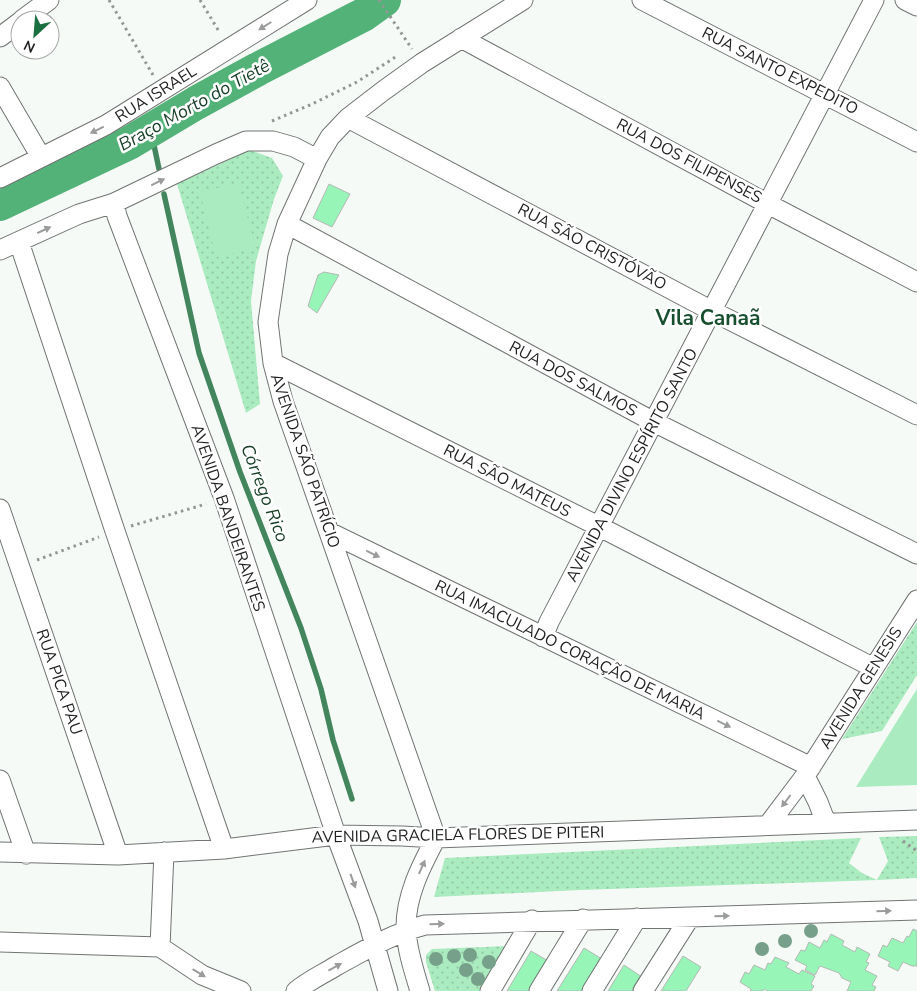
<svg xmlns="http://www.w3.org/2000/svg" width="917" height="991" font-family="'Nunito Sans',sans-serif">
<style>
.green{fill:url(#green-dots)}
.pitch{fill:#aaebbf}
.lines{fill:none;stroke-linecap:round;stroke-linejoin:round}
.stream{stroke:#43865e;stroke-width:5.5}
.river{stroke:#53b278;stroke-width:34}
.building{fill:#96f5b7;stroke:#b5b9b6}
.minor-casing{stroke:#717472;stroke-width:21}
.path{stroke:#939794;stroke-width:3;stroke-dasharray:2.5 4;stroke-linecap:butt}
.minor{stroke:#fff;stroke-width:19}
.tree{fill:#77a08a}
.oneway{fill:#9a9b9b}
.labels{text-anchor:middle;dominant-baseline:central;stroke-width:5;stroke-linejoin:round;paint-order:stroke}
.street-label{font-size:16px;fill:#1f2120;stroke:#fff}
.water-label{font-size:18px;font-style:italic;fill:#163e26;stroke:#fff}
.district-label{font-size:21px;font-weight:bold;fill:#174f2f;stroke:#fff}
</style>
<defs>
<pattern id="green-dots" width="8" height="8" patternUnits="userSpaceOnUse" patternTransform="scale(1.25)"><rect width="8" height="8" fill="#aaebbf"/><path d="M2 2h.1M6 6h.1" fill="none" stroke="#92c9a4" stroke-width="1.8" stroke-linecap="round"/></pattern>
</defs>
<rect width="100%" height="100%" fill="#f6faf7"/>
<path class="green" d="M250,150L272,158L283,176L274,199L256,261L251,301L260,404L246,413L177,184Z
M917,622V675L882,731L842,739Z
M917,836V878L878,880L580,890L434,897L445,858L861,838L849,863L862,873L877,880L888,861L879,837Z
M509,946L482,991H435L426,962V955L432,949Z"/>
<path class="pitch" d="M238,183L256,248L216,257L200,192Z
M917,689V785L856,787Z"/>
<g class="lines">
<path class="stream" d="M151,131L159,169
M164,194L199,353L240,472L301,628L321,689L333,740L352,799"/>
<path class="river" d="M0,204L129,143L196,103L258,69L363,15L384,0"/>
</g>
<path class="building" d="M329,184L350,194L332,227L313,218Z
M324,272L339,275L317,313L308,306L318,275Z
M913,929L917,931V966H912L903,962L898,971L888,966L890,962L878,956L883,945L887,947L892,938L903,943L907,936L909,937Z
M831,934L844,941L842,945L855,952L857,947L870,954L866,962L869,963L865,970L877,976L872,985L876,987L874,991H847L851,982L842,978L839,973L820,966L815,975L805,970L807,966L795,960L801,950L805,951L809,942L820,948L824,940L827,942Z
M584,948L602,959L582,991H557Z
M531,951L550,962L532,991H507Z
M683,956L701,967L686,991H661Z
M775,957L789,963L786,967L799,974L802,970L815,976L811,984L814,986L811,991H768L764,989L763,991H750L751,989L740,982L745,972L749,974L754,965L765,970L768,963L771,964Z
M624,965L642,977L633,991H608Z"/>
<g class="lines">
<defs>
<path id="minor" d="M642,0L917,142
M905,0L917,6
M22,20L49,0
M0,37L20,22
M461,38L768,204L917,282
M0,87L41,157
M348,118L712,311L917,415
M0,178L106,125L307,0
M114,203L117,216L224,498L336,835L368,921L388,991
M287,224L654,422L917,554
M19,242L115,531L224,849
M0,250L79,214L114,203L216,154L246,141H273L294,147L317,159
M273,363L600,527L874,668
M0,509L118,855
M329,532L811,767
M543,637L549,622L874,0
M805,776L818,802L826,823
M0,780L26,854
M768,825L805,776L917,600
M0,852L118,855L224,849L336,835L402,836L436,838L917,820
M0,942L160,947L202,975L241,991
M160,947L164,852
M296,991C308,981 323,974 336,966C365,950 394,933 425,925L917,910
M420,991C414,971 407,950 406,930C405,897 421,866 436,838L283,401L273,363L268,322L278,254L287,224L317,159L330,137L348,118L383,91L422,63L523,0
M490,991L532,920
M539,991L583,919
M592,991L637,918
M643,991L690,917"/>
</defs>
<use href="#minor" class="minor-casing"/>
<path class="path" d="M109,0L153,75
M200,0L220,33
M379,0L412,49
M272,121L310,105L357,82L397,56
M131,526L206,504
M37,560L99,537
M903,841L917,851"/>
<use href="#minor" class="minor"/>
</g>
<g class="tree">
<circle cx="811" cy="931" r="7"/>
<circle cx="785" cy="941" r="7"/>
<circle cx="762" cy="949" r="7"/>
<circle cx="470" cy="955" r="7"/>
<circle cx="454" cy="956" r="7"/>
<circle cx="436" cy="959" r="7"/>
<circle cx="489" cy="962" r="7"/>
<circle cx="466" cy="970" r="7"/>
<circle cx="478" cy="979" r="7"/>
</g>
<defs><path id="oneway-solid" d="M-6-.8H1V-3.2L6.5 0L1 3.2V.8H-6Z" transform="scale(1.25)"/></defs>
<g class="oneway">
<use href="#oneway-solid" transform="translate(265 26) rotate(148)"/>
<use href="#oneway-solid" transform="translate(97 130) rotate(154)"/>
<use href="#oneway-solid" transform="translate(158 182) rotate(-26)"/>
<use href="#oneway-solid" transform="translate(44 230) rotate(-25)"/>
<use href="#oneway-solid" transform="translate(373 554) rotate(26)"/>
<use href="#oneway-solid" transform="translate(724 724) rotate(26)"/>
<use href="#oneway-solid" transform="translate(786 801) rotate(127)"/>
<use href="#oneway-solid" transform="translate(422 867) rotate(-66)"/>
<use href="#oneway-solid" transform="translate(353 881) rotate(70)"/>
<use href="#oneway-solid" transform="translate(884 911) rotate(-2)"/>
<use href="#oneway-solid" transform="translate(722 916) rotate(-2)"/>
<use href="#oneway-solid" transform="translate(437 924) rotate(-2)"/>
<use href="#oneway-solid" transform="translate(335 967) rotate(-29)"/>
<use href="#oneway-solid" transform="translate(199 973) rotate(31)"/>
</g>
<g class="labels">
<g class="street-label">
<text transform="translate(780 71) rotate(27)">RUA SANTO EXPEDITO</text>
<text transform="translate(156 94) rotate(-32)">RUA ISRAEL</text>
<text transform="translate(689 161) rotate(28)">RUA DOS FILIPENSES</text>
<text transform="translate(592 247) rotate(28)">RUA SÃO CRISTÓVÃO</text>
<text transform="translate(573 379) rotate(28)">RUA DOS SALMOS</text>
<text transform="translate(305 461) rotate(71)">AVENIDA SÃO PATRÍCIO</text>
<text transform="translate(632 465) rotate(-62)">AVENIDA DIVINO ESPÍRITO SANTO</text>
<text transform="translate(507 481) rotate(27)">RUA SÃO MATEUS</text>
<text transform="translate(228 518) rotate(71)">AVENIDA BANDEIRANTES</text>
<text transform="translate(570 650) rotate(26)">RUA IMACULADO CORAÇÃO DE MARIA</text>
<text transform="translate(59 682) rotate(71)">RUA PICA PAU</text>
<text transform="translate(861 688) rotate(-58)">AVENIDA GENESIS</text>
<text transform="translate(458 835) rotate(-1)">AVENIDA GRACIELA FLORES DE PITERI</text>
</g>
<g class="water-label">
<text transform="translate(194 105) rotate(-29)">Braço Morto do Tietê</text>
<text transform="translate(265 493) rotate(69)">Córrego Rico</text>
</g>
<g class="district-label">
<text x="708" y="318">Vila Canaã</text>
</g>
</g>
<g transform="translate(35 35) rotate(206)"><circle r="24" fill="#ffffff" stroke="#a5a6a6"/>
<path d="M0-4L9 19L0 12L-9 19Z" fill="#1b7042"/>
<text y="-8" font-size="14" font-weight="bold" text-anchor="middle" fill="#1f2120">N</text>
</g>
</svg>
